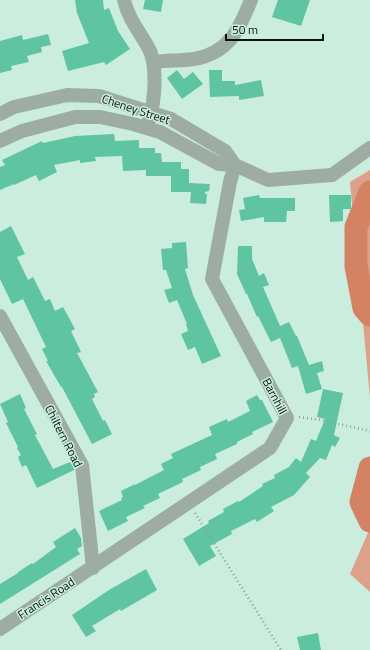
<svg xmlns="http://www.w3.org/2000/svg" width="370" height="650" font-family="'Titillium Web',sans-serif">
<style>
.green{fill:#dda18a}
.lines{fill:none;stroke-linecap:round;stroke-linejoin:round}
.river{stroke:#d38364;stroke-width:23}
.building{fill:#5fc4a1}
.path{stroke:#88a398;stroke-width:2.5;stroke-dasharray:1 3;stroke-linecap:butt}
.street{stroke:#9eaca6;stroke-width:14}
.labels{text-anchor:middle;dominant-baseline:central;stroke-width:3;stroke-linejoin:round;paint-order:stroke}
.street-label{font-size:12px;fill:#06120e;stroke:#caedde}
</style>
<rect width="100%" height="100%" fill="#caedde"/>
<path class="green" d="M370,170V398L350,182Z
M370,528V592L350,574Z"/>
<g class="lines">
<path class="river" d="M370,192L356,227V266L364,308L370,315
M370,468L361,502L370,521"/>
</g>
<path class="building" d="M75,0H103L104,10L109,8L118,31L130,49L106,65L104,62L68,71L62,51L89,43L77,13Z
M145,0H163L161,12L143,9Z
M278,0H310L301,26L272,17Z
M48,34L51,45L41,47L42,52L27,56L29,62L11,66L12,70L0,73V41L22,35L23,40Z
M177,70L184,79L193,72L203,84L182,99L167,78Z
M209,70H222V81H235V85L261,80L264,96L239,100V96L210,97Z
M114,134L115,141L139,140V148H155V153H161L162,162H181V169H189V183L210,184L209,191L205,192V194H207L206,204L190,203L191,192H171V176H146V170L123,171L122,156L95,157L96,161L80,163V160L54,165L57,172L39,181L36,175L14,185V184L0,190V167L5,165L2,160L42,141L43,143L75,136Z
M259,195L260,198H295V211H287L286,222H264V217L241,221L239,210L245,209L243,198Z
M329,195H351V209H343V221L330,222Z
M11,226L25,254L17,257L28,280L33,277L45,301L50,299L55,311L63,307L75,329L71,331L81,352L77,353L98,392L94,394L95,397L92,399L103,421L105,420L112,434L92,444L62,387H61L46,361H48L42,349L46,347L23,299L12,304L0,279V232Z
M186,242L188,268L185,269L193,295L221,356L202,364L195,347L188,350L181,334L188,331L186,324H187L177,300L169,303L164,290L172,288L166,270H163L161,249L172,248V243Z
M238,246H252V259L259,276L264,273L269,285L263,287L280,326L289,322L296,336H297L309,365L322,361L324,371L317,373L322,389L306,394L298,366L292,368L280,338L271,342L258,316L257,317L247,294H246L237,274Z
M323,389L343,393L334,435L340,438L335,447L332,445L326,460L320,458L306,473L310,477L294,495L271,507L274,511L257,522L255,519L231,531L232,534L210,546L216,556L199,566L183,539L209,523L208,521L224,512L223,509L238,501L239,502L263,486L262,484L275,478L274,475L289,467L296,458L301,462L311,439L316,441L325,419L317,417Z
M20,394L26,408L24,409L37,434L35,435L53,469L70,462L74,468V470L37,488L26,465L22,467L18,457L21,455L17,448L18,447L6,423L8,422L0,404Z
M257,395L260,400H262L273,422L252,432L253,434L237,442V444L215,454L217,459L200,467L201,470L182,479L183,482L158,494L160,498L143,506L145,508L126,517L128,521L108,531L99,511L122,500L121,498L123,497L121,491L135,484V485L164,470L161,464L173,458L171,454L212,435L209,427L227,419L228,422L250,411L246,401Z
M75,528L81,538L82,546L77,549L80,554L0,604V584L18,573V572L32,563L33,564L56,547L53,542Z
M146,569L157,590L121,611L120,609L92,626L96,631L86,637L72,615L109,590Z
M318,633L321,650H300L297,637Z"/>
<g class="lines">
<path class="path" d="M299,417L321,420L370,431
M195,513L281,650"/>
<path class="street" d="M124,0C128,18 139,31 148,47C158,64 155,101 149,120
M154,62C167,60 181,61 194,59C229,53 239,30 251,0
M0,114L14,107L67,95L99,96L171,119L225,151L235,165
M0,141L22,131L75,117H100L133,124L160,132L219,164L235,165L268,180L332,175L370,148
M0,316L82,465L93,568
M0,629L270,448L287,418L212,279L230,182L235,165"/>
</g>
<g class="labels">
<g class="street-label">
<text transform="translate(136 109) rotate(18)">Cheney Street</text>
<text transform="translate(275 396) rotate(62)">Barnhill</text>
<text transform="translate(64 436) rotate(63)">Chiltern Road</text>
<text transform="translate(46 598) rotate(-33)">Francis Road</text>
</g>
</g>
<path d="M226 34v6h97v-6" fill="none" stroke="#06120e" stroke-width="2"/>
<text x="232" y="34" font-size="12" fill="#06120e" stroke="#caedde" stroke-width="3" paint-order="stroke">50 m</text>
</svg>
